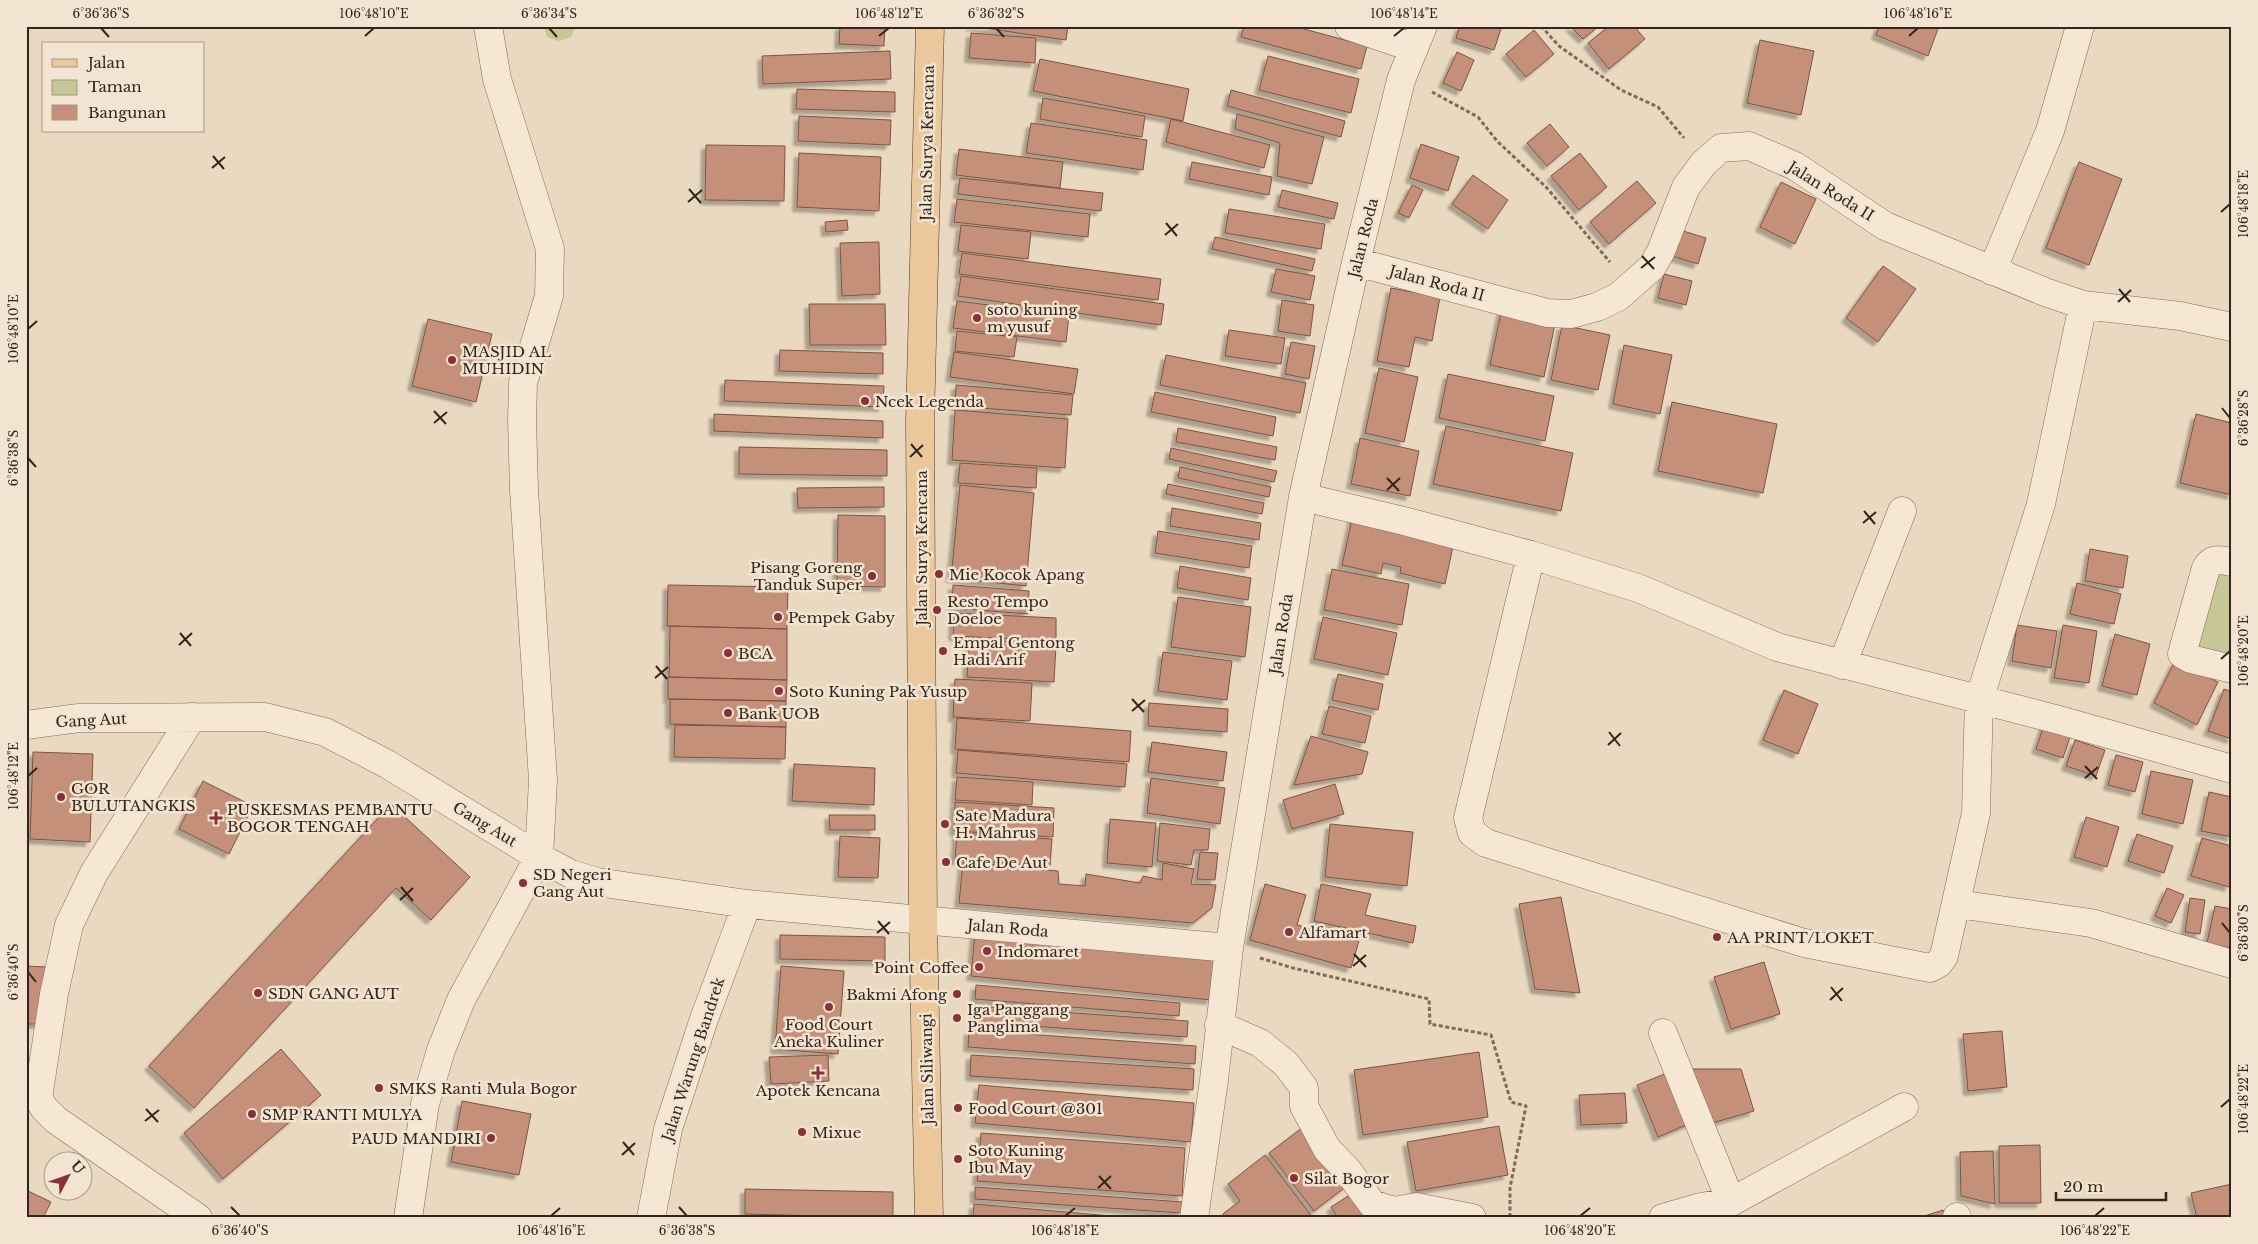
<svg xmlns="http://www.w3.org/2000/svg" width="2258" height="1244" font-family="'Libre Baskerville',serif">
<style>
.green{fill:#c6c696}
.building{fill:#c5907a;stroke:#7e5342;filter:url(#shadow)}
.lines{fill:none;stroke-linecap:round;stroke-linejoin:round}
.minor-casing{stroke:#816a5a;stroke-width:29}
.major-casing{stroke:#4f3a2e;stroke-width:29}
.path{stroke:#816a5a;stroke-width:3;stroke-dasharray:4 2.5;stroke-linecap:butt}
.minor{stroke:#f5e7d3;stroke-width:28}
.major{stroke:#eac89b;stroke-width:28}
.ticks{fill:none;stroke:#32251d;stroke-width:2}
.poi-dot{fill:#8b2f3b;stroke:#f2e4d0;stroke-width:2}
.labels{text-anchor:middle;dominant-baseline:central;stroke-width:5;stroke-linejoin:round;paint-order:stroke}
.street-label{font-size:15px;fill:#32251d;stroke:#f2e4d0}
.poi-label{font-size:15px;fill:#32251d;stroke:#f2e4d0;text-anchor:start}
.neatline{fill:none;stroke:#32251d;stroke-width:2}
.ticks-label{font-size:12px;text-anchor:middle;fill:#32251d}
</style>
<defs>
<filter id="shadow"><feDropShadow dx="-4.5" dy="4.5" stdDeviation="1" flood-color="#0004"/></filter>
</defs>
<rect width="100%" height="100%" fill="#e9d9c1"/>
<path class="green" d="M544,26H576L571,37L559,41L547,37Z
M2232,563V669L2193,659L2206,568Z"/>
<path class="building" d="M840,26H885L884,46L839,44Z
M970,26H1068L1066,40Z
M1244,26H1293L1367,46L1361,69L1241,37Z
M1460,26H1502L1494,50L1456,38Z
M1570,26H1599L1583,39Z
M1609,26H1634L1645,39L1609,69L1588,43Z
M1879,26H1939L1928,56L1876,35Z
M1534,30L1554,54L1526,77L1506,54Z
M971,33L1036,38L1035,63L969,58Z
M1760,40L1814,51L1801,115L1747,103Z
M890,51L891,79L763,84L762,56Z
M1457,52L1474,60L1461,91L1443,83Z
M1268,56L1359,79L1351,113L1259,90Z
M1040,59L1189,89L1183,121L1033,91Z
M797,89L895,92V112L796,109Z
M1231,90L1345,121L1341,137L1227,106Z
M1043,98L1145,116L1142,137L1040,119Z
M1237,114L1324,137L1312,184L1277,176L1280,143L1235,129Z
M799,116L891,120L890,145L798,141Z
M1171,119L1270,145L1264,168L1166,142Z
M1031,123L1147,140L1143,170L1026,153Z
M1550,124L1569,147L1547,166L1527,143Z
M1421,144L1459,157L1448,191L1410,178Z
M706,145L785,146L784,201L705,200Z
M959,149L1063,162L1060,188L956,175Z
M799,153L881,157L879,211L797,207Z
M1580,153L1607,187L1579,210L1551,176Z
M1192,162L1272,177L1269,195L1189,179Z
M2079,162L2122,179L2089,265L2046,248Z
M1473,175L1508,200L1488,229L1452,204Z
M960,178L1103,193L1101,211L958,194Z
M1637,181L1656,203L1609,244L1590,222Z
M1781,182L1816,199L1795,244L1760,227Z
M1412,185L1423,190L1409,218L1398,213Z
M1282,190L1338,203L1334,219L1278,207Z
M957,199L1090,214L1088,237L954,222Z
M1229,209L1325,224L1321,249L1225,233Z
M847,220L848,230L826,232L825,222Z
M961,225L1031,232L1028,259L958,251Z
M1680,230L1706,238L1698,264L1672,256Z
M1215,237L1315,259L1312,271L1212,249Z
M879,242L880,294L842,296L840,243Z
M962,253L1161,279L1158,300L959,274Z
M1883,266L1916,289L1878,342L1846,318Z
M1276,269L1315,276L1310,300L1271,292Z
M1664,274L1692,281L1686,305L1658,298Z
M961,276L1164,304L1161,325L958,296Z
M1391,288L1440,297L1432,341L1415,337L1409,367L1377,361Z
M1282,300L1314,305L1310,336L1278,331Z
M957,301L1069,315L1066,342L953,328Z
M809,304H885L886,345H810Z
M1502,308L1556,319L1544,377L1490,365Z
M428,319L492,334L476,402L412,386Z
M1562,325L1610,335L1598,390L1551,380Z
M1229,330L1285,338L1281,364L1225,356Z
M957,331L1017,337L1014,357L955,351Z
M1291,342L1315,346L1309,379L1285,374Z
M1624,345L1672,355L1660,414L1613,404Z
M780,350L883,353V374L779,371Z
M954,352L1078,369L1074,394L950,377Z
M1166,355L1306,383L1300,413L1160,385Z
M1379,368L1418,377L1404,442L1365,433Z
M1448,374L1554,396L1545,441L1439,418Z
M725,380L884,386L883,407L724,401Z
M956,385L1073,395L1071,415L955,406Z
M1155,392L1276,417L1273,436L1151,412Z
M1672,402L1777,424L1763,493L1658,471Z
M955,410L1068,419L1065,468L952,460Z
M714,414L883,421V438L714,431Z
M2196,414L2232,423V495L2180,483Z
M1446,426L1573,453L1561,511L1433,484Z
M1178,428L1277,447L1275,460L1176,442Z
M1360,438L1419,451L1410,496L1351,484Z
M739,447L887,450V476L739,474Z
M1171,448L1277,471L1274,482L1169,459Z
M960,463L1037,468L1036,488L958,483Z
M1180,467L1271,487L1269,497L1178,478Z
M1168,484L1264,503L1262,514L1166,494Z
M960,485L1034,493L1026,586L951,578Z
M884,487V507L798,508L797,488Z
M1172,508L1261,523L1259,540L1170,526Z
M838,515L885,516V587L837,586Z
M1353,515L1455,537L1445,584L1400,573L1401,567L1383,563L1381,574L1342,565Z
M1158,531L1252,546L1249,568L1155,553Z
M2090,549L2128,556L2123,588L2085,581Z
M1180,566L1251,578L1248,600L1177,588Z
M1332,569L1409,584L1402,625L1324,610Z
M2077,583L2121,594L2114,624L2070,614Z
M668,585L788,587L787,629L667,626Z
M953,585L1029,591L1028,614L952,608Z
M1178,597L1251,607L1245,657L1171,647Z
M954,613L1056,618V641L953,636Z
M1323,617L1397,633L1388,675L1314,659Z
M2017,625L2057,631L2051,668L2012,661Z
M2063,625L2097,631L2089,683L2054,678Z
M670,626L787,629V680L669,677Z
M2115,634L2150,644L2137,695L2102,686Z
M969,639L1056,645L1054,682L967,677Z
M1163,652L1232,661L1227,700L1158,691Z
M2175,661L2218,682L2197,725L2154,703Z
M1338,674L1383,684L1378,710L1332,700Z
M668,677L787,680L786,701L668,699Z
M955,679L1032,683L1030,721L953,717Z
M2224,689L2232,692V739L2208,731Z
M1784,690L1818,704L1798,754L1763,740Z
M670,699L786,701V727L670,724Z
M1149,703L1228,709L1227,732L1148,726Z
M1329,706L1371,716L1365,743L1322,734Z
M957,718L1131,731L1129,762L955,749Z
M2046,719L2073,728L2063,758L2036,749Z
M675,725L786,727L785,759L674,757Z
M1311,736L1368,752L1362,774L1294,785Z
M2075,740L2105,750L2096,776L2066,766Z
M1152,742L1227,752L1223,781L1148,772Z
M958,750L1127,764L1125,787L956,773Z
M33,752L93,754L90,842L30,839Z
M2116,755L2143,762L2135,792L2108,785Z
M794,764L875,768L874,805L792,801Z
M2151,771L2193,780L2183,824L2142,814Z
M957,777L1033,782L1032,805L955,800Z
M1151,778L1225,788L1220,824L1147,813Z
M203,781L253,806L229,854L179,829Z
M1335,784L1344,814L1292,829L1283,800Z
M2209,792L2232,797V837L2201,831Z
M955,802L1054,808L1053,837L954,831Z
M391,804L470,877L431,920L396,888L194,1108L149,1066Z
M829,815H875V830H830Z
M2086,817L2119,827L2107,867L2074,857Z
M1110,819L1156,823L1152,867L1107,863Z
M1160,823L1210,829L1208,850H1194L1191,865L1157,861Z
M1330,824L1413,832L1407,886L1325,877Z
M957,833L1052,839L1050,866L955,860Z
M2137,834L2173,846L2164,873L2128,861Z
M840,836L880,838L878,878L838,877Z
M2202,838L2232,846V876L2229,887L2191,876Z
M1200,852L1218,853L1215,880L1197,879Z
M963,862L1058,871L1059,884L1085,886L1086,874L1140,883L1143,876L1162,880L1163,863L1194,869L1191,884L1216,885L1212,908L1193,923L959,903Z
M1265,884L1306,895L1297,925L1359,941L1351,968L1250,940Z
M1321,884L1371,894L1365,915L1416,926L1413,943L1314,921Z
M2167,888L2184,895L2171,923L2155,916Z
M1561,897L1580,993L1535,989L1519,904Z
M2190,898L2205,900L2200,934L2185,932Z
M2215,906L2232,909V949L2207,943Z
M975,933L1215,955L1211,1000L971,976Z
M780,935L885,937V961L780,959Z
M1764,962L1780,1014L1731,1029L1714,977Z
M26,966L46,967L45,1024H26Z
M781,966L844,971L838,1054L775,1049Z
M976,985L1180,1003L1179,1016L975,999Z
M975,1006L1188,1021L1187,1037L974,1022Z
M969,1030L1196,1046L1195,1064L968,1047Z
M2002,1031L2007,1087L1968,1091L1963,1034Z
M281,1049L321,1095L223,1179L184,1133Z
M1479,1052L1488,1117L1363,1135L1354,1070Z
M828,1055L829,1081L771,1084L769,1057Z
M971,1055L1194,1069L1193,1090L970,1076Z
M1689,1069H1741L1754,1111L1705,1125Z
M1672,1071L1693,1122L1658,1137L1637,1085Z
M979,1085L1194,1103L1191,1142L975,1123Z
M1625,1093L1627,1123L1581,1125L1579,1095Z
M462,1101L531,1114L519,1175L451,1162Z
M1499,1126L1508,1175L1416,1191L1407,1142Z
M1303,1127L1348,1185L1314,1211L1269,1153Z
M981,1133L1185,1148L1182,1196L977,1181Z
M2040,1145L2041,1203H1999V1146Z
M1993,1151L1995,1204L1961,1196L1960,1152Z
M1265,1155L1313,1218H1226L1223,1214L1240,1201L1228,1184Z
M2232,1184V1218H2197L2191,1193Z
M975,1187L1183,1202L1182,1213L975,1199Z
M745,1189L893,1192V1218L745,1214Z
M26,1190L51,1202L43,1218H26Z
M1356,1191L1373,1218H1338L1331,1207Z
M974,1204L1135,1218H999L973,1216Z
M1943,1210L1946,1218H1918Z"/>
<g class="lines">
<defs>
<path id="minor" d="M1349,26L1414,48
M1356,262L1547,313L1571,314L1597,307L1618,297L1652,267L1661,251L1686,187L1704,163L1721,148L1749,146L1795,166L1885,226L2045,292L2083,305L2180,316L2232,327
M1992,271L2050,131L2080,26
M1303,497L1404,521L1531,555L1638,588L1777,647L2059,720L2232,769
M1531,555L1468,818L1472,833L1486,843L1804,943L1930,968L1939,963L1944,956L1976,813L1979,700L2041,504L2083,305
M2232,562C2220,560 2213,557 2206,568L2182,654L2191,659L2232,669
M1842,665L1902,511
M192,717L94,873L69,925L54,994L38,1098L44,1108L56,1120L198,1218
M26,725L79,718L265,717L325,732L387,764L539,857L571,874L597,882L747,904L1229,948L1303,497L1356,262L1401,80L1423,26
M1957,904L2091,923L2232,964
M1219,1025L1260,1043L1286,1064L1304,1088V1106L1327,1149L1348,1171L1372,1204L1394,1211L1398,1218
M1663,1033L1731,1202
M1394,1211L1416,1207L1472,1218
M1957,1217V1218
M408,1218L425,1104L441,1050L461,1000L539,857L543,780L524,490L522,419L523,383L549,296L550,249L497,79L488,26
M651,1218L668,1129L704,1019L747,904
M1194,1218L1214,1080L1229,948
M1663,1218L1701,1207L1731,1202L1904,1107"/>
<path id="major" d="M929,1218L923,920L920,421L930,26"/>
</defs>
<use href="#minor" class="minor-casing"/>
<use href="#major" class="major-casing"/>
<path class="path" d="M1541,26L1559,46L1621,90L1658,107L1684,138
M1432,92L1478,117L1497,141L1546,187L1610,262
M1260,958L1293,968L1429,999L1430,1024L1491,1035L1511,1102L1526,1106L1510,1188V1218"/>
<use href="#minor" class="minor"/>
<use href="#major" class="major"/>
</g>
<path class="ticks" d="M101,28L109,37M549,28L557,37M996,28L1004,37M365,36L374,28M879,36L889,28M1394,36L1404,28M1909,36L1918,28M213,156L224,169M212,168L225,157M689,189L701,203M688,202L702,190M2221,212L2230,204M1166,223L1177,236M1165,235L1178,224M1642,256L1654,269M1641,268L1655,257M2119,289L2130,302M2118,302L2131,290M28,329L37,321M2222,408L2230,418M434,411L446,424M434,423L447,412M911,444L922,457M910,457L923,445M28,458L36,467M1387,478L1399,491M1387,490L1400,478M1864,511L1875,524M1863,523L1876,512M180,633L191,646M179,645L192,633M2221,659L2230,651M656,666L667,679M655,678L668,667M1132,699L1144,712M1132,711L1145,700M1609,732L1620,746M1608,745L1621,733M2085,766L2097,779M28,776L37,768M2085,778L2098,767M401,887L413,901M400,900L413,888M878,921L889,934M2222,923L2230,933M877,933L890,922M1354,954L1366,967M1353,966L1366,955M28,972L36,982M1831,987L1842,1001M1830,1000L1843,988M2221,1107L2230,1099M146,1109L158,1122M145,1121L159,1110M623,1142L634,1155M622,1155L635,1143M1099,1176L1111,1189M1098,1188L1111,1176M231,1207L240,1216M679,1207L687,1216M551,1216L560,1208M1065,1216L1075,1208M1580,1216L1590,1208M2095,1216L2104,1208"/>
<g class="poi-dot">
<circle cx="977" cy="318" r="5"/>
<circle cx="452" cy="360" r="5"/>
<circle cx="865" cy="401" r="5"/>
<circle cx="939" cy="574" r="5"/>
<circle cx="872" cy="576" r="5"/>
<circle cx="937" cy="610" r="5"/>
<circle cx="778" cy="617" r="5"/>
<circle cx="943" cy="651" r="5"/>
<circle cx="728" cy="653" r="5"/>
<circle cx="779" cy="691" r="5"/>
<circle cx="728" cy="713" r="5"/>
<circle cx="61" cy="797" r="5"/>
<path d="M213.5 810.5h5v5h5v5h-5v5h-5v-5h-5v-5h5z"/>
<circle cx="945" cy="824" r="5"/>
<circle cx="946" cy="862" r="5"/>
<circle cx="523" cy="883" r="5"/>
<circle cx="1289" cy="932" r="5"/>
<circle cx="1717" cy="937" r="5"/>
<circle cx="987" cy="951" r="5"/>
<circle cx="979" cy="967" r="5"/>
<circle cx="258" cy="993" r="5"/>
<circle cx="957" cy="994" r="5"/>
<circle cx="829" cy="1007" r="5"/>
<circle cx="957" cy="1018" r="5"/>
<path d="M815.5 1065.5h5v5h5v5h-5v5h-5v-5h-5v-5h5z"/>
<circle cx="379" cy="1088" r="5"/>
<circle cx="958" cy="1108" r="5"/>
<circle cx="252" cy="1114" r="5"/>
<circle cx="802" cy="1132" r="5"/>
<circle cx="491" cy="1138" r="5"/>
<circle cx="958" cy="1159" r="5"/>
<circle cx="1294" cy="1178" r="5"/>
</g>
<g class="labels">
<g class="street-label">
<text transform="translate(927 143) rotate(-89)">Jalan Surya Kencana</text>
<text transform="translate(1831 191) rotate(32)">Jalan Roda II</text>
<text transform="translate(1363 238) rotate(-76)">Jalan Roda</text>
<text transform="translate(1437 283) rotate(15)">Jalan Roda II</text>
<text transform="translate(921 548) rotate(-90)">Jalan Surya Kencana</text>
<text transform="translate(1281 634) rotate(-81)">Jalan Roda</text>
<text transform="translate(91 720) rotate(-3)">Gang Aut</text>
<text transform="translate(485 824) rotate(31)">Gang Aut</text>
<text transform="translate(1008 928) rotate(5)">Jalan Roda</text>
<text transform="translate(693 1059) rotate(-72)">Jalan Warung Bandrek</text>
<text transform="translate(927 1069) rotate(-91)">Jalan Siliwangi</text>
</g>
<g class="poi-label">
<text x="987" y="309">soto kuning<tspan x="987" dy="17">m yusuf</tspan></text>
<text x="462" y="351">MASJID AL<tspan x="462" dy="17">MUHIDIN</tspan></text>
<text x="875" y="401">Ncek Legenda</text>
<text x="862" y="567" text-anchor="end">Pisang Goreng<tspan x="862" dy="17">Tanduk Super</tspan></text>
<text x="949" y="574">Mie Kocok Apang</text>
<text x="947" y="601">Resto Tempo<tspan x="947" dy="17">Doeloe</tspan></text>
<text x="788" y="617">Pempek Gaby</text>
<text x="953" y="642">Empal Gentong<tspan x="953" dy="17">Hadi Arif</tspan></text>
<text x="738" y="653">BCA</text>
<text x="789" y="691">Soto Kuning Pak Yusup</text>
<text x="738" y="713">Bank UOB</text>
<text x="71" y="788">GOR<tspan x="71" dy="17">BULUTANGKIS</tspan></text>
<text x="227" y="809">PUSKESMAS PEMBANTU<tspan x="227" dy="17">BOGOR TENGAH</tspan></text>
<text x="955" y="815">Sate Madura<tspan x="955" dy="17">H. Mahrus</tspan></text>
<text x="956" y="862">Cafe De Aut</text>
<text x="533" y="874">SD Negeri<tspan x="533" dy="17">Gang Aut</tspan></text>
<text x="1299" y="932">Alfamart</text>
<text x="1727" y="937">AA PRINT/LOKET</text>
<text x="997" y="951">Indomaret</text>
<text x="969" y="967" text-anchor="end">Point Coffee</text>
<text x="268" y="993">SDN GANG AUT</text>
<text x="947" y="994" text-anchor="end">Bakmi Afong</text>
<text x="967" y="1009">Iga Panggang<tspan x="967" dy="17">Panglima</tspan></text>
<text x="829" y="1024" text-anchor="middle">Food Court<tspan x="829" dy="17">Aneka Kuliner</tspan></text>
<text x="389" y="1088">SMKS Ranti Mula Bogor</text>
<text x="818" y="1090" text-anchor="middle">Apotek Kencana</text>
<text x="968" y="1108">Food Court @301</text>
<text x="262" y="1114">SMP RANTI MULYA</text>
<text x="812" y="1132">Mixue</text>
<text x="481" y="1138" text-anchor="end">PAUD MANDIRI</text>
<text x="968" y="1150">Soto Kuning<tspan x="968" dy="17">Ibu May</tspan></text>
<text x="1304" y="1178">Silat Bogor</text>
</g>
</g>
<rect width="2258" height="1244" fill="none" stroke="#f2e4d0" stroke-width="55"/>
<rect x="42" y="42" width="162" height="90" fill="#f2e4d0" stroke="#a59888"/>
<rect x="52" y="59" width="25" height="8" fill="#eac89b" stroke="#a59888"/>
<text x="88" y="68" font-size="15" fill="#32251d">Jalan</text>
<rect x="52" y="80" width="25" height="15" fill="#c6c696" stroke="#a59888"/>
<text x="88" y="92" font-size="15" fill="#32251d">Taman</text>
<rect x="52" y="105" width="25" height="15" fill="#c5907a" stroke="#a59888"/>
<text x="88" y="118" font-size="15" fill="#32251d">Bangunan</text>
<g transform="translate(68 1176) rotate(49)"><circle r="24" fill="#f2e4d0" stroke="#a59888"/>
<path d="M0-4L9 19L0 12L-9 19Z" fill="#8b2f3b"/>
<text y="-8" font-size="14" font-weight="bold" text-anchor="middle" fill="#32251d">U</text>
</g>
<path d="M2056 1192v8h110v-8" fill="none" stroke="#32251d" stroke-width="2.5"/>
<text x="2063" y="1192" font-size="15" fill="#32251d" stroke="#f2e4d0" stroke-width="4" paint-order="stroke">20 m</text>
<rect x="28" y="28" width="2202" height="1188" class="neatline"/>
<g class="ticks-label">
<text x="101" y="18">6°36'36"S</text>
<text x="374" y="18">106°48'10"E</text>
<text x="549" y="18">6°36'34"S</text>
<text x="889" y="18">106°48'12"E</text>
<text x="996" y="18">6°36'32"S</text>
<text x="1404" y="18">106°48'14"E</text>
<text x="1918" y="18">106°48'16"E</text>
<text transform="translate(2244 204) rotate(-90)" y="4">106°48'18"E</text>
<text transform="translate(14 329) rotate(-90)" y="4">106°48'10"E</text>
<text transform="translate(2244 418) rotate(-90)" y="4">6°36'28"S</text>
<text transform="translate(14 458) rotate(-90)" y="4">6°36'38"S</text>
<text transform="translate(2244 651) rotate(-90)" y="4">106°48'20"E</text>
<text transform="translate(14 776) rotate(-90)" y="4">106°48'12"E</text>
<text transform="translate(2244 933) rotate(-90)" y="4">6°36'30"S</text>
<text transform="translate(14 972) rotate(-90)" y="4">6°36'40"S</text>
<text transform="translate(2244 1099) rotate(-90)" y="4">106°48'22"E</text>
<text x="240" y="1235">6°36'40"S</text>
<text x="551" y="1235">106°48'16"E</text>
<text x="687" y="1235">6°36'38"S</text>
<text x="1065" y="1235">106°48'18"E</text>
<text x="1580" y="1235">106°48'20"E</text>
<text x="2095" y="1235">106°48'22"E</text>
</g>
</svg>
